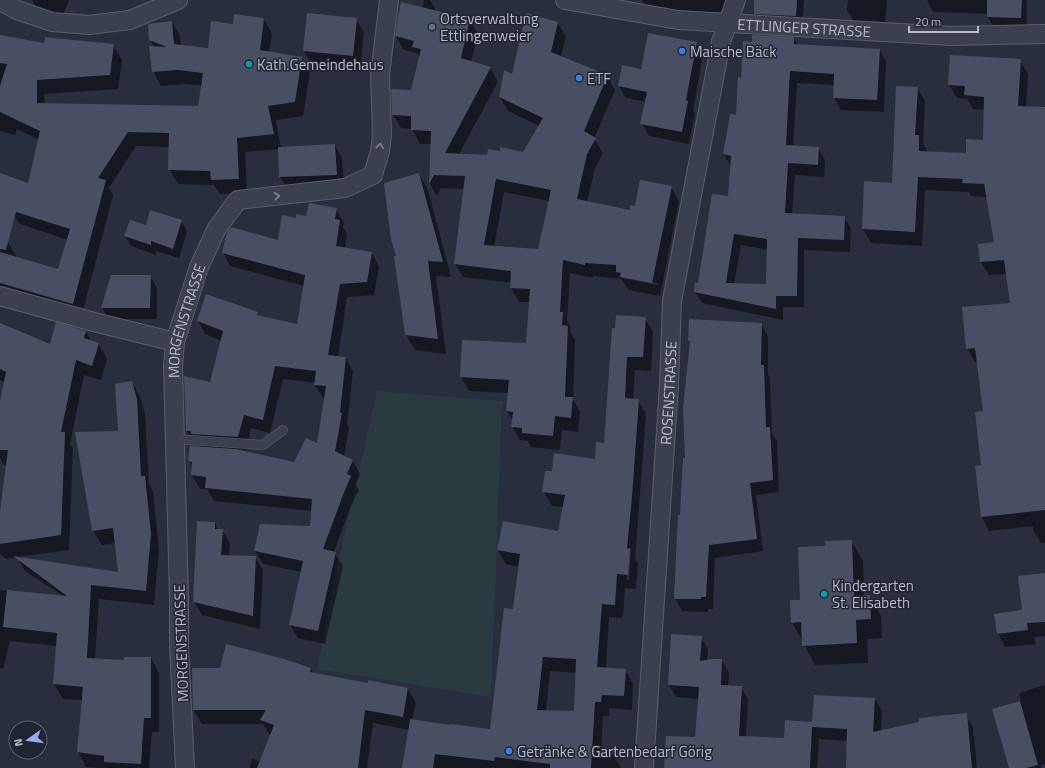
<svg xmlns="http://www.w3.org/2000/svg" width="1045" height="768" font-family="'Titillium Web',sans-serif">
<style>
.green{fill:#2a3b40}
.shadow{fill:#0007;fill-rule:evenodd}
.building{fill:#494f62;fill-rule:evenodd}
.lines{fill:none;stroke-linecap:round;stroke-linejoin:round}
.lane-casing{stroke:#595e6c;stroke-width:10}
.street-casing{stroke:#595e6c;stroke-width:20}
.lane{stroke:#3b404e;stroke-width:9}
.street{stroke:#3b404e;stroke-width:18}
.oneway{stroke:#808492}
.service-dot{fill:#5c6f8a;stroke:#202533;stroke-width:1.5}
.shop-dot{fill:#3f7fe0;stroke:#202533;stroke-width:1.5}
.culture-dot{fill:#0f9aa8;stroke:#202533;stroke-width:1.5}
.labels{text-anchor:middle;dominant-baseline:central;stroke-width:3;stroke-linejoin:round;paint-order:stroke}
.poi-label{font-size:15px;fill:#b8bcc9;stroke:#202533;text-anchor:start}
.street-label{font-size:15px;fill:#b8bcc9;stroke:#202533}
</style>
<rect width="100%" height="100%" fill="#282e3e"/>
<path class="green" d="M377,391L502,401L491,697L317,669L340,554Z"/>
<path class="shadow" d="M32,0H69L62,17L36,7Z
M424,0H430L435,8L436,24L470,20L478,34L471,62L490,68L498,82L459,154L488,156L524,153L539,126L508,111L500,97L512,75L558,23L566,37L561,57L607,76L615,90L594,139L603,153L595,168L587,202L630,211L671,187L679,201L660,296L629,290L621,279L593,276V278L570,273L567,321L571,327L570,331L575,340L573,400L580,412L578,432L562,430L560,450L531,447L528,441L520,440L512,426L513,421L507,411L509,393L469,391L461,377L527,344L530,302H519L511,288L512,283L463,277L455,264L464,189L441,188L437,196L430,184L432,144H420L412,129L401,128L393,115L411,91L420,57L417,53L404,50L396,36L422,8ZM504,192L549,201L539,250L494,247ZM620,276L657,283V285L623,278Z
M642,0H726L722,22L647,9Z
M755,0H804L802,28L762,26L755,14Z
M848,0H887L885,25L855,23L847,10Z
M927,0H1027V28H994L988,17V14L933,12Z
M308,14L356,19L364,32L360,69L312,64L304,51Z
M264,19L272,34L269,53L301,58L310,72L303,116L276,120L281,148L335,145L342,158L344,188L288,190L280,177L279,149L245,152L247,193L220,194L214,185L178,184L169,169L170,147L136,146L109,188L113,195L81,318L0,297V239L8,242L16,256V257L59,270L68,240L20,224L14,215L0,209V174L29,184L39,140L17,129L15,135L0,131V36L45,45H113L122,60L118,89L44,94L45,104L199,107L203,86L187,84L161,86L153,71L154,47L150,39L172,22L180,36L181,46L208,50L234,26Z
M794,38L798,45L880,50L886,62L884,112L841,110L834,98V85L797,83L793,147L818,148L825,160L824,177L795,175L792,215L844,217L851,229L850,252L804,250V307H783V320L702,303L695,292L729,198L731,167L724,154L731,115L737,116L742,79L753,43ZM741,245L768,250L767,285L734,284Z
M696,43L703,55L693,111L695,114L689,144L649,136L642,124L646,102L626,98L619,86L642,70Z
M1020,60L1028,74L1026,107L1045,108V543H1041L1033,530V526L989,531L982,517L976,467L982,466L984,412L978,362H975L967,348L1011,304L1007,274L989,275L981,262L995,243L988,197L971,196L969,192L925,190L922,246L871,243L863,229L893,184L917,88L925,101L923,143L927,150V153L967,154L984,141L985,110L973,109L967,99L957,98L949,85Z
M419,174L428,190L451,277L436,276L446,354L415,350L406,335L398,258Z
M336,209L344,223L343,227L347,234L345,248L372,253L379,267L374,295L347,297L338,357L346,358L353,372L347,424L349,428L344,457L353,461L360,474L356,485L359,490L350,508L334,552L343,566L325,644L298,638L290,625L301,572L263,564L255,551L311,527L312,511L214,501L207,489H200L192,475L193,467L189,461L200,448L198,444H195L187,431L211,383L221,341L205,334L198,321L257,313L260,317L298,326L304,286L230,266L223,252L278,241L297,219L307,218ZM283,379L316,383L315,385L323,398H325L318,444L295,463L241,450H246L251,428L270,433Z
M181,221L187,231L179,258L156,251V255L131,246L125,236L146,226Z
M150,276L157,288V319H108L102,307Z
M645,318L653,332L651,371L635,370L633,400H638L646,414L635,559L638,564L636,589L625,588L623,618L609,617L606,669L625,670L633,684L632,710L609,708V716H603L601,754L613,755L621,768H403L410,730L373,723L367,768H250L252,758L261,762L271,735L269,734L263,724H202L194,710L193,669H311L313,673L368,684L408,689L416,703L412,720L452,726L491,730L514,610L520,567L506,564L498,550L559,532L564,507L552,506L543,491L553,472L596,460L605,444L613,329ZM629,548H631V553L629,580H627ZM550,671L577,673L575,712L546,711Z
M0,324L51,345L86,332L91,341L98,343L107,359L101,380L84,375L70,444L73,448L69,550L18,557L119,573L116,543L102,545L93,531L132,382L140,397L145,414L149,484L153,491L159,550L154,605L99,599L95,660L125,661L151,658L159,673V732H152L149,768H96L86,767L78,752L83,700L63,699L54,684L57,646L10,641L3,669L0,668V590L65,597L25,571L17,557L6,559L0,554V505L2,506L7,465H4L0,458V406L5,382L0,380Z
M761,324L768,337V374L770,378L772,434L777,441L779,492L756,495L763,551L715,558L713,609H708V612L682,611L675,598L686,459L690,343L689,341Z
M215,523L218,530H222L230,543L229,556L255,557L263,570L260,629L202,615L194,602Z
M851,541L863,561L864,597H870L881,616L882,638L867,639L868,663L815,665L792,622L801,601Z
M1045,574V636L1034,637L1036,644L1005,647L998,633L1023,611Z
M701,637L708,649L707,661L722,660L729,673L728,686L741,687L748,699L746,737L785,739L813,723L875,699L882,711L881,732L966,715L973,727L977,768H847L848,741L819,739L817,768H665L696,738L699,699L676,697L669,685Z
M1045,685V764L1041,765V768H1010L993,709L1021,701L1019,693Z"/>
<path class="building" d="M754,0H797L796,16L754,14Z
M987,0H1022L1021,18L987,17Z
M401,2L470,19L461,58L491,67L445,153L487,155L488,149L500,151V147L523,152L543,118L499,97L504,70L512,74L526,13L558,22L551,52L608,75L584,131L596,138L587,154L577,199L630,210V205L635,206L640,180L672,186L652,283L620,277L621,273L616,272V265L585,263V265L563,260L560,312H563L562,325L568,326L565,397H573L571,418L555,416L553,436L522,433V428L511,427L513,412L506,411L509,380L460,377L462,340L526,343L530,289L510,288L511,271L454,264L465,176L434,175L429,184L431,131L411,130V116L392,115L391,89L411,90L421,49L412,47L414,41L395,36L398,17ZM496,179L551,190L538,249L484,245Z
M307,13L357,18L353,56L303,51Z
M234,14L264,18L260,50L302,57L295,102L268,106L274,134L237,138L239,179L211,180L210,171L168,170L169,133L128,132L98,178L106,180L73,304L0,283V252L58,269L70,229L16,212L6,250L0,249V173L28,183L40,131L0,112V86L7,64L0,63V35L44,43L45,37L114,44L110,75L37,80V103L198,106L203,73L178,70L152,72L149,46L167,47L149,40L148,24L172,21L174,44L208,48L211,21L233,24Z
M648,33L697,42L686,100L688,101L682,132L640,124L647,92L618,86L622,65L641,69Z
M752,35L794,37V44L880,49L877,100L833,98L834,74L790,71L786,145L819,147L818,165L788,163L785,213L845,216L844,240L798,238L797,296H776V309L694,292L695,283H698L712,194L728,196L731,156L723,154L730,114L736,115L738,77L741,78L743,41L752,42ZM734,234L767,239L766,284L726,283Z
M950,55L1021,59L1018,106L1045,107V510L981,517L975,466L981,465L975,412L983,411L975,348L966,349L962,307L1010,303L1004,260L980,262L978,244L994,242L984,184L962,183L963,179L918,177L915,232L862,229L864,181L892,183L896,86L918,87L915,135H919V151L966,153V139L983,140L984,97L964,95L965,86L948,85Z
M335,144L337,175L279,177L278,147Z
M419,173L443,262L428,261L438,339L405,335L394,256H396L391,239L384,183Z
M309,203L337,208L335,219L340,220L336,246L372,252L367,282L340,284L328,355L346,357L340,413H342L335,451L353,460L347,474L351,476L343,495L323,549L336,552L318,631L289,625L303,561L254,551L260,524L310,526L312,499L205,488L206,477L191,475L192,462L188,461L190,446L236,449L294,462L306,438L317,443L326,386L314,385L316,371L275,366L263,420L244,415L238,437L191,434V431H186L184,376L210,382L223,331L197,321L206,294L258,312L257,315L297,324L305,275L222,253L227,232L231,227L278,240L282,215L296,218V214L306,216Z
M150,210L182,220L173,249L151,241V245L124,236L130,220L146,225Z
M111,275H151L150,308H101Z
M616,315L646,317L643,357H627L625,398L639,399L632,497L627,548L630,549L628,575L617,574L615,605L602,604L597,667L626,669L624,696L602,695L601,702H595L591,768H550V764L495,757L494,761L435,754L433,768H402L410,719L451,725V724L490,729L504,608L513,609L520,554L497,550L503,521L558,531L565,495L542,492L545,471H552L554,453L595,459L596,442L604,443L612,328H615ZM543,657L576,659L574,711L537,710Z
M689,319L762,323L761,365H764L766,427H770L773,480L750,483L757,539L709,545L706,597H701V599H674L678,515H680L683,458H685L683,408L690,341H688Z
M56,322L86,331L84,338L99,343L92,366L76,360L61,432H65L61,535L0,544V510L8,450H0V401L6,372L0,369V323L50,344Z
M132,381L137,399L141,476H145L151,534L146,591L91,585L87,658L124,660V657H151V718H144L141,764L104,762V756L77,752L83,687L53,684L57,633L3,627L7,590L67,596L13,556L118,572L113,528L92,531L75,432L118,431L115,384Z
M197,521L215,522V529H223L221,555L256,556L253,616L193,602Z
M852,540L854,596L870,595L871,619L856,620L857,643L802,646L801,622L791,623L790,600H800L798,547L825,546V541Z
M1045,573V622L1027,623L1028,630L997,634L994,614L1022,610L1018,576Z
M671,634L702,636L700,661L712,659H722L721,685L742,686L739,736L784,738L785,720L812,722L814,695L875,698L873,732L919,722V718L967,713L972,768H846L847,729L812,727L810,768H664L666,736L695,737L699,687L668,685Z
M226,644L284,659L311,668L310,672L368,683V680L408,688L403,717L365,710L358,768H257L274,725L260,720L266,710H193L192,668H220Z
M1020,701L1038,765L1026,768H1009L992,709Z"/>
<g class="lines">
<defs>
<path id="lane" d="M174,439L263,445L283,430"/>
<g id="street">
<path id="s1" d="M565,0L678,20L952,36L1045,34"/>
<path d="M0,1L17,10L52,22L89,25L130,20L178,0"/>
<path d="M0,296L94,322L175,342"/>
<path id="s2" d="M185,768L179,645V599L173,366L175,342L199,267L217,228L238,200L345,188L373,175L380,151L382,135L380,75L389,0"/>
<path id="s3" d="M644,768L669,385L672,301L721,42L736,0"/>
</g>
</defs>
<use href="#lane" class="lane-casing"/>
<use href="#street" class="street-casing"/>
<use href="#lane" class="lane"/>
<use href="#street" class="street"/>
</g>
<defs><path id="oneway-chevron" d="M-2-3.5L2.5 0L-2 3.5" fill="none" stroke-width="1.6" stroke-linecap="round" stroke-linejoin="round"/></defs>
<g class="oneway">
<use href="#oneway-chevron" transform="translate(380 146) rotate(-84)"/>
<use href="#oneway-chevron" transform="translate(277 196) rotate(-6)"/>
</g>
<circle class="service-dot" cx="432" cy="27" r="4"/>
<g class="shop-dot">
<circle cx="682" cy="51" r="4"/>
<circle cx="579" cy="78" r="4"/>
<circle cx="509" cy="751" r="4"/>
</g>
<g class="culture-dot">
<circle cx="249" cy="64" r="4"/>
<circle cx="824" cy="594" r="4"/>
</g>
<g class="labels">
<g class="poi-label">
<text x="440" y="18">Ortsverwaltung<tspan x="440" dy="17">Ettlingenweier</tspan></text>
<text x="690" y="51">Maische Bäck</text>
<text x="257" y="64">Kath.Gemeindehaus</text>
<text x="587" y="78">ETF</text>
<text x="832" y="585">Kindergarten<tspan x="832" dy="17">St. Elisabeth</tspan></text>
<text x="517" y="751">Getränke &amp; Gartenbedarf Görig</text>
</g>
<g class="street-label">
<text stroke="none"><textPath href="#s1" startOffset="241">ETTLINGER STRASSE</textPath></text>
<text stroke="none"><textPath href="#s2" startOffset="449">MORGENSTRASSE</textPath></text>
<text stroke="none"><textPath href="#s3" startOffset="376">ROSENSTRASSE</textPath></text>
<text transform="translate(181 643) rotate(-92)">MORGENSTRASSE</text>
</g>
</g>
<g transform="translate(28 740) rotate(256)"><circle r="19" fill="#202533" stroke="#5d616f"/>
<path d="M0-3L7 15L0 10L-7 15Z" fill="#96abf0"/>
<text y="-6" font-size="11" font-weight="bold" text-anchor="middle" fill="#b8bcc9">N</text>
</g>
<path d="M909 26v6h69v-6" fill="none" stroke="#b8bcc9" stroke-width="2"/>
<text x="915" y="26" font-size="12" fill="#b8bcc9" stroke="#202533" stroke-width="3" paint-order="stroke">20 m</text>
</svg>
